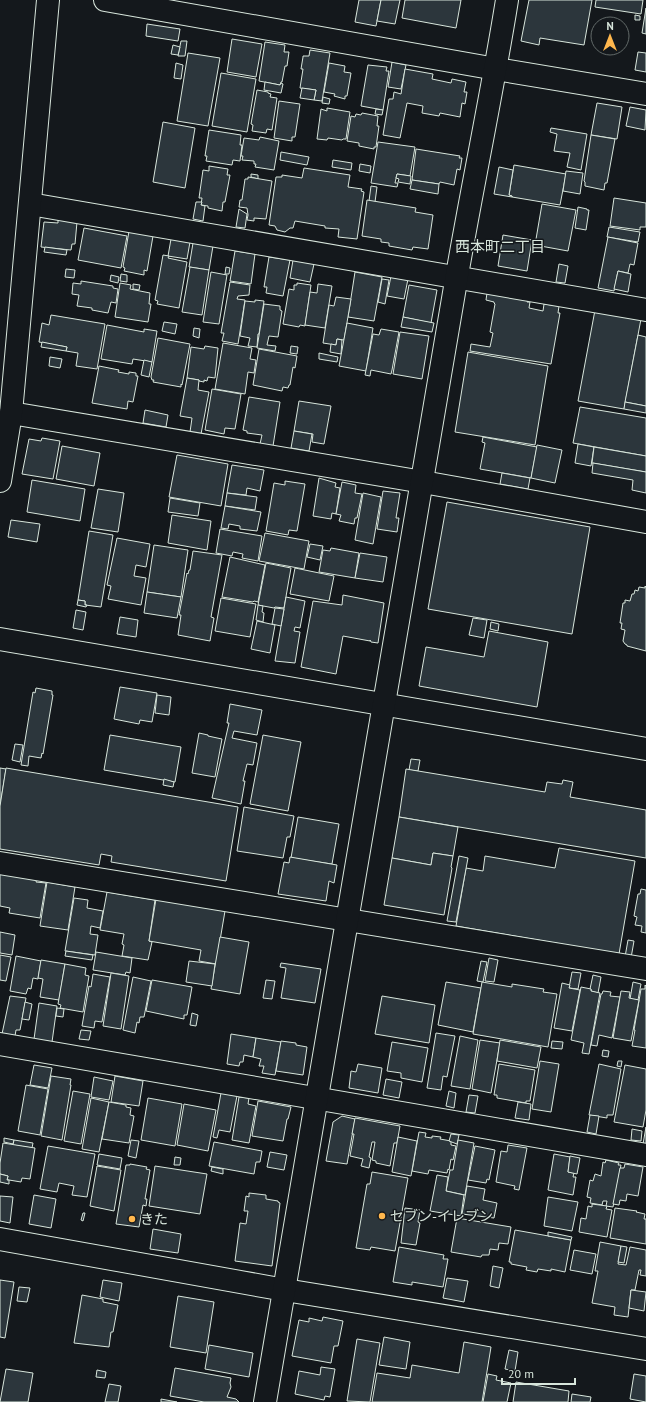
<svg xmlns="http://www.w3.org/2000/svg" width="646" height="1402" viewBox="0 0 646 1402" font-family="'PT Sans','Noto Sans JP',sans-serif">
	<rect width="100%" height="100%" fill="#14181c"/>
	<!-- building -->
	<g fill="#2c363c" stroke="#d8e6dc">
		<path d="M359 0H381L376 26 355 22Z"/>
		<path d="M381 0H400L395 24 377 21Z"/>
		<path d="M405 0H461L456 28 402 18Z"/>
		<path d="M529 0H592L584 45 540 38 539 45 521 41Z"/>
		<path d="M596 0H643L641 14 595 7Z"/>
		<path d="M646 8V34L642 33Z"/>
		<path d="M635 15 640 16V20H635Z"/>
		<path d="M147 24 180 29 178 41 146 36Z"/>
		<path d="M232 39 262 44 256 77 227 72Z"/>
		<path d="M181 41H187L185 56H178Z"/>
		<path d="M265 42 285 45 284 52H289L287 66H285L282 82H281L280 85 259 81Z"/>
		<path d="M173 45 180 47 178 55 171 54Z"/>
		<path d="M310 50 330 53 322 101 314 100 316 90 300 88 303 69H301L303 57V56H309Z"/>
		<path d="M638 52 646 53V72L635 70Z"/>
		<path d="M188 53 220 58 208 126 177 121Z"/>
		<path d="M392 62 406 65 401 89 388 87Z"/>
		<path d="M176 63 183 65 181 79 174 78Z"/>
		<path d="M329 63 345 66 344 72 351 73 347 96H345V99L334 96 335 94 324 92Z"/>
		<path d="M368 65 387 67 386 71H389L383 110 361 106Z"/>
		<path d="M405 69 433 74 432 79 451 83 452 79 466 82 464 92H467L465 104 462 103 460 117 440 113 439 116 422 113 423 106 407 103 400 138 383 135 389 99H393L394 92 401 94Z"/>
		<path d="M221 73 256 79 247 132 212 126Z"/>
		<path d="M265 82 280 85 281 83 283 84 281 93 264 90Z"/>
		<path d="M302 88 316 90 314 100 300 98Z"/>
		<path d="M257 90 268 92V93L271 94 270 97 277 98 272 130 267 129 266 133 252 131 253 125 251 124Z"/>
		<path d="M323 97 330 99 329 104 322 103Z"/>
		<path d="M279 101 300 104 295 137H292V141L274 138Z"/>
		<path d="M597 103 622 107 617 139 591 135Z"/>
		<path d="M630 107 646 110 645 130 626 126Z"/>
		<path d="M327 108 350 112 346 139H343L342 140 328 138 327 140 317 139 321 109 327 111Z"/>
		<path d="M376 109 383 110 382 115 375 114Z"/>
		<path d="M362 113 378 116 377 126H379L376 147H374V149L359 146V143L347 141 351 116 355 117 356 114 361 115Z"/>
		<path d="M163 122 195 128 185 188 153 182Z"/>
		<path d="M551 128 587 134 581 170 567 167 570 153 554 151 557 134 550 132Z"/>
		<path d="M209 130 241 135 240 145H242L240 161 233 160 232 165 206 161 207 156H205Z"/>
		<path d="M591 135 615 139 607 183H605L604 190 585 186V182L584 181Z"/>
		<path d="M260 137 279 141 274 170 255 167 256 164H254V161L242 160 243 156H241L244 138 259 140Z"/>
		<path d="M378 142 415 147 410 176 397 174 395 183H398L397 187 371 183Z"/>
		<path d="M416 149 460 156 459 158H462L460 170 457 169 454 185 440 182 439 184 412 180Z"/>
		<path d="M281 152 309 157 307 165 280 160Z"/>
		<path d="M333 160 352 163 351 170 332 167Z"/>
		<path d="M360 164 371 166 370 173 359 171Z"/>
		<path d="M514 165 566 174 560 205 512 197V196L509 195Z"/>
		<path d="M209 166 228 169 227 175H230L225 202H223L222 211 208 208V206L201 205 202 198H199L203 170 209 171Z"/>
		<path d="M499 167 513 170 509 195 512 196V197L494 194Z"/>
		<path d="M304 168 350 175 348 187 362 189 361 191 364 192 357 239 338 237 339 229 325 228V226L295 221 293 228H290L285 232 277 230 275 226 269 225 276 177H282V175L302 178Z"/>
		<path d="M566 171 583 173 580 194 563 191Z"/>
		<path d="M251 174 258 175V179L251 177Z"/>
		<path d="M397 174 411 176 410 184 398 182 399 179 396 178Z"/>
		<path d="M248 177 272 181 266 219 254 218V221L247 220 248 215 247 208 239 207 240 200H242L245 179H248Z"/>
		<path d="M412 180 439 184 438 194 410 189Z"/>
		<path d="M371 186 377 187 375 202 369 201Z"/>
		<path d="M614 198 646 203V227H640V230L610 226Z"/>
		<path d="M367 200 416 208 415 212 433 215 428 249 413 247 412 250 389 246V243L381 242V239L362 236Z"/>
		<path d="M196 202H202L201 205 205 206 203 221 193 219Z"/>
		<path d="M542 204 576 210 568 251 535 245Z"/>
		<path d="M578 207 587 209V210H589L586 230 575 228Z"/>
		<path d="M239 209 247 214 245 228 236 227Z"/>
		<path d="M58 220 77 222 75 244H72L71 250 41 247 44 222 58 223Z"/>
		<path d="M609 227 640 232 638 242 607 237Z"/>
		<path d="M84 228 127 236 121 268 78 260Z"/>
		<path d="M129 231 153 236 147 271 144 270V275L124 271 125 268 123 267Z"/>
		<path d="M503 235 532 240 527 271 498 266Z"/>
		<path d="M608 237 638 243 634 265 630 264 628 273 618 271 614 291 598 288Z"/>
		<path d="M171 239 190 242 187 259 168 256Z"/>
		<path d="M193 243 213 246 209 270 189 267Z"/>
		<path d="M45 247 67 250 66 255 44 252Z"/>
		<path d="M235 251 255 254 251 284 230 281Z"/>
		<path d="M163 255 169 256 168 258 187 262 179 308 157 304 158 301 155 300Z"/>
		<path d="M269 257 290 260 283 296 266 293 267 287H264Z"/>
		<path d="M293 260 314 264 310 282 290 278Z"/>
		<path d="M559 264 568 266 565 283 556 282Z"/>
		<path d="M190 267 209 270 202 315 182 312Z"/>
		<path d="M226 267 230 268 229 274H225Z"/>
		<path d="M66 269 75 270 74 278 65 277Z"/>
		<path d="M618 271 631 274 628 292 614 289Z"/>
		<path d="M211 272 227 275 219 324 203 322Z"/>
		<path d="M355 272 382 277 374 321 348 317Z"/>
		<path d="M121 274 127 275V282L120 281Z"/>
		<path d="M111 275 119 277 118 283 110 281Z"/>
		<path d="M391 276 408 279 404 299 387 296Z"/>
		<path d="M382 279 389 280 385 304 378 302Z"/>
		<path d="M81 281 113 286V288L118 289 116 303 111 302 108 313 92 310V308L77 306 79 295 72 294 73 283 81 284Z"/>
		<path d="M230 282 250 285 249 295 238 296 237 299 245 300 238 344 222 341 224 333H221Z"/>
		<path d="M120 283 131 285 130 289 150 293 149 304H151L148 322 115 317Z"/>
		<path d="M297 283 311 285 305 326 300 325 299 327 283 324 289 289 294 290V285H297Z"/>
		<path d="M133 284 140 285 139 290 133 289Z"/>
		<path d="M318 284 332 286 325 328 305 325 310 292 317 293Z"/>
		<path d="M409 285 437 290 431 323 403 317Z"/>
		<path d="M487 293 528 300 527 302H530L529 308 543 311 544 304 559 306 558 313H560L551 364 470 351 471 344 490 347 493 333 490 332 495 304 494 303V302L486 300Z"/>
		<path d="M336 297 351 299 344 340 337 339 336 345 323 343 329 305 334 306Z"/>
		<path d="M255 300 264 301 259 334H258L257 347 248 346 250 338 240 336 245 301 255 302Z"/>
		<path d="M264 304 280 306V310L282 311 278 337 269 336 267 345 276 346 275 351 257 348Z"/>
		<path d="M595 310 641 319 624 409 578 401Z"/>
		<path d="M51 315 105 324 97 369 76 366 78 353 66 351 67 347 39 342 42 323 49 325Z"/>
		<path d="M403 317 434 323 432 332 401 327Z"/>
		<path d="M164 322 177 324 175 334 162 331Z"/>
		<path d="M347 323 373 328 366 371 339 366Z"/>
		<path d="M107 325 144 332V329L157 331 152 362 133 359 132 364 101 359Z"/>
		<path d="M194 328 200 329 199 338 193 336Z"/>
		<path d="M381 329 399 332 392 370 391 374 371 370 370 376 365 375 373 334 379 335Z"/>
		<path d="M400 332 429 336 422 379 393 374Z"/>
		<path d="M638 335 646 337V406L625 402Z"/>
		<path d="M158 338 190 344 182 385 181 384V387L153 382 154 380H152L151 377Z"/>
		<path d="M337 339 342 340 341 354 330 352 331 344 336 345Z"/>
		<path d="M42 342 67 347 66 351 41 347Z"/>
		<path d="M223 343 252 348 250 359 256 360 254 373 248 372 245 394 215 389Z"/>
		<path d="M205 346 218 348 215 378 208 377 207 381 204 380V382L199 381V380L187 378 191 347 204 349Z"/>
		<path d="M291 346 298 347 297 354 290 353Z"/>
		<path d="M259 349 297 356 295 368 293 367 290 385H289L288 388 283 387 282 391 253 385Z"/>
		<path d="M468 352 548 366 535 445 455 432Z"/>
		<path d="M319 353 338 357 337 362 319 359Z"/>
		<path d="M50 357 62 359 60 368 49 366Z"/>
		<path d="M144 360 152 362 149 377 141 375Z"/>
		<path d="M99 366 119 370 118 372 129 374V372L136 373V376H138L133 402 128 401 127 409 92 403Z"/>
		<path d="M187 378 199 380 198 390 209 392 201 434 190 432 192 418 180 416Z"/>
		<path d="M212 389 241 394 235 429 225 428 224 434 205 430Z"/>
		<path d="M249 397 280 402 273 446 260 444 262 435 247 433V431L243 430Z"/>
		<path d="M299 401 331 406 324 444 312 442 313 434 294 431Z"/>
		<path d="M625 402 646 406V413L624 409Z"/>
		<path d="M580 407 646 418V456L573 443Z"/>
		<path d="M145 410 168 415 166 427 143 423Z"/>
		<path d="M294 431 312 434 309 451 291 448Z"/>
		<path d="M483 437 537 447 531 478 480 469 485 443 482 442Z"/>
		<path d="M42 438 60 441 53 479 22 474 29 439 41 441Z"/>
		<path d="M578 444 594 447 591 466 575 463Z"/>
		<path d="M537 445 562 450 555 483 531 478Z"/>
		<path d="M62 446 100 453 94 486 56 479Z"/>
		<path d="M594 447 646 456V472L592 463Z"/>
		<path d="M177 455 228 464 221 506 169 497Z"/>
		<path d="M593 463 646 472V493L632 490 633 480 592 473Z"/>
		<path d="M232 465 264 470 260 491 247 488 246 495 227 493Z"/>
		<path d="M502 473 530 478 528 489 500 484Z"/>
		<path d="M319 478 336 483 335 487 340 488 336 514 332 513 331 519 313 516Z"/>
		<path d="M32 480 85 489 80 521 27 512Z"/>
		<path d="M285 481 305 484 297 531 289 530 288 535 266 531 274 483 285 485Z"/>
		<path d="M342 482 356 485 355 493 362 494 357 518H355L354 524 339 521 341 515 336 514Z"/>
		<path d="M98 489 124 493 118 532 91 528Z"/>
		<path d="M383 491 400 493 396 518H399L397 532 377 529Z"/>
		<path d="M227 493 257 497 255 510 225 506Z"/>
		<path d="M363 493 381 497 373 544 355 540Z"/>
		<path d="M170 498 200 503 198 516 168 512Z"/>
		<path d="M447 502 590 527 572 634 428 609Z"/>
		<path d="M225 506 261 512 257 531 240 529V526L229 524 228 529 221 528Z"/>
		<path d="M172 515 211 521 207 550 168 543Z"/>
		<path d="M11 520 40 524 37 542 8 537Z"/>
		<path d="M220 529 262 536 258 561 242 558 243 554 233 552 232 556 216 553Z"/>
		<path d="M89 531 113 535 101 607 85 605V601L78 600Z"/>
		<path d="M265 533 309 541 304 569 259 561Z"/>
		<path d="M117 538 150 544 146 567 136 565 134 576 146 578 141 605 108 599 111 586 107 585Z"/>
		<path d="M310 544 323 546 320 560 307 557Z"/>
		<path d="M154 545 188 550 181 597 147 592Z"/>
		<path d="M331 548 359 553 355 578 319 572 323 550 330 551Z"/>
		<path d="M193 551 222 555 211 617 214 618 210 641 178 635 181 615H179L187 573 188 574 189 570H190Z"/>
		<path d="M360 553 387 557 383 582 355 578Z"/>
		<path d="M230 557 265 565 258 602 254 601 253 602 222 597Z"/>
		<path d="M266 563 291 568 284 608 275 607 274 608 258 605Z"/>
		<path d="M295 568 334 576 329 601 290 594Z"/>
		<path d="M645 586 646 587V651L627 646V645L625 644 623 641 625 630 621 629 622 623H620L623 603H625V600L630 601 632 594H634L635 590 638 591 639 587 645 588Z"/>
		<path d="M147 592 181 597 177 618 144 613Z"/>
		<path d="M343 595 384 603 378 643 371 642 370 640V641L343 636 336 674 301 667 313 601 342 605Z"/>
		<path d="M286 597 305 601 300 628 295 627 294 631 300 632 295 663 275 661Z"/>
		<path d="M221 598 256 604 250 637 215 631Z"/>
		<path d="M78 600 85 601V605H87L86 607 77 605Z"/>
		<path d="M258 605 263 606 262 612 264 613 263 622 256 620Z"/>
		<path d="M275 608 284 609 281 626 272 624Z"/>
		<path d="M76 610 86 612 83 630 73 628Z"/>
		<path d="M120 617 138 620 136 637 117 634Z"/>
		<path d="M473 618 487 620 484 638 469 635Z"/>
		<path d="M257 621 275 625 270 653 251 649Z"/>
		<path d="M491 622 499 624 498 631 490 629Z"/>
		<path d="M489 631 548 642 537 707 419 686 426 647 484 657Z"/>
		<path d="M120 687 157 693 152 722 140 720 139 724 114 719Z"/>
		<path d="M36 688 52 691V695H53L43 754 42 753 41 758 29 756 28 766 21 765 33 692 35 693Z"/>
		<path d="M157 695 171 697 169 715 155 713Z"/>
		<path d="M230 704 262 710 257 735 234 731 232 738 257 743 253 765 247 764 243 781H245L241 804 212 798 229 723H227Z"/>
		<path d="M199 733 208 735V736L222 739 215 777 192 773Z"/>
		<path d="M110 735 181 747 175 782 104 770Z"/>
		<path d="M263 735 301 742 288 811 250 804Z"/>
		<path d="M15 744 23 745 20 762 12 760Z"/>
		<path d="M411 759 420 760 418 771 409 770Z"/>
		<path d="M0 768 6 769 0 806Z"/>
		<path d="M6 768 238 807 226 881 111 862 112 856 101 854 99 865 0 849V806Z"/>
		<path d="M406 769 545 792 547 782 562 784 563 780 573 782 570 797 646 810V858L399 817Z"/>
		<path d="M164 779 174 782 173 787 163 785Z"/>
		<path d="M244 807 294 816 290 837H287L283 858 237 851Z"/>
		<path d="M298 817 339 824 332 864 291 858Z"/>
		<path d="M399 817 458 827 453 856 433 853 431 865 392 858Z"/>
		<path d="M559 848 635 861 619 954 456 926 466 868 483 871 485 856 555 868Z"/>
		<path d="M433 853 453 856 451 867 452 868 444 915 384 905 392 858 431 865Z"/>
		<path d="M459 856 468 858 456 922 447 921Z"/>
		<path d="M290 857 337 865 334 883 329 881 326 901 278 894 284 862 289 863Z"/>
		<path d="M0 873 37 879 36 882 46 883 40 918 9 913 10 908 0 906Z"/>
		<path d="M47 882 75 887 68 930 40 926Z"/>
		<path d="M641 889 646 890V933L641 932 642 926 635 925 637 917 634 916 638 894H640Z"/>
		<path d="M107 892 155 900 149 941 152 942 148 960 122 956 124 945 122 944 124 934 100 930Z"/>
		<path d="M74 898 88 900 87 908 103 911 100 928 91 926 90 934 98 935 95 955 65 951Z"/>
		<path d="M156 899 225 911 216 964 199 961 201 950 149 941Z"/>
		<path d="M0 932 15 935 12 955 0 953Z"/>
		<path d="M220 937 249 942 240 994 211 989Z"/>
		<path d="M628 940 634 941 631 958 625 957Z"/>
		<path d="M66 951 93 955 92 960 65 956Z"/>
		<path d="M96 952 132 958 130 973 126 972 125 975 93 970Z"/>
		<path d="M0 955 11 957 6 981 0 980Z"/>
		<path d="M16 956 41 961 38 979 33 978 31 989 28 988 26 994 10 991Z"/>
		<path d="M489 958 498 960 494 982 485 981Z"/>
		<path d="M41 960 65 964 59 1000 40 997 43 979 38 978Z"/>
		<path d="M189 961 215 964 212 986 186 982Z"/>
		<path d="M481 961 487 962 483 982 477 981Z"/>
		<path d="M281 963 321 969 315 1003 281 998 286 968 280 967Z"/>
		<path d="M65 964 86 968 85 975 89 976 83 1012 60 1008 61 1005 58 1004Z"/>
		<path d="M572 972 581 973 578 989 569 988Z"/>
		<path d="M111 973 129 976 121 1029 103 1026Z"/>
		<path d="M93 974 110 977 102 1022 95 1021 94 1028 82 1026 89 986 91 987Z"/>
		<path d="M593 975 601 977 598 993 591 991V989H590Z"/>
		<path d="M133 977 151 981 144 1017H140L139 1023 137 1022 135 1033 123 1030Z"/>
		<path d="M152 980 192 987 187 1015H184V1019L146 1011Z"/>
		<path d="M266 980 275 981 272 999 263 998Z"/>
		<path d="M446 982 481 988 473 1032 438 1025Z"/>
		<path d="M482 982 512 987V984L544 989 543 992 557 994 548 1047 473 1034Z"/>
		<path d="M633 982 641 984 638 1000 630 999Z"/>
		<path d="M562 983 570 985 569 988 580 990 572 1031 554 1028Z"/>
		<path d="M645 985 646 986V1048L632 1046 635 1030H634L641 989H645Z"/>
		<path d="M581 987 591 989V991L600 993 589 1054 582 1053 584 1043 571 1040Z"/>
		<path d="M603 991 611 992 610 996 620 997 612 1038 599 1035 597 1046 591 1045 601 994H602Z"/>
		<path d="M621 991 630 992 629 998 639 1000 631 1041 613 1038Z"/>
		<path d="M10 996 26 998 20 1030H16L15 1036 2 1034Z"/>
		<path d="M382 996 435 1005 429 1043 375 1034Z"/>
		<path d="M25 1002 32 1004 29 1020 22 1019Z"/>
		<path d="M39 1003 57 1006 52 1042 34 1039Z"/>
		<path d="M57 1008 64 1009 63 1017 56 1016Z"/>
		<path d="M192 1013 198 1015 196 1026 190 1025Z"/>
		<path d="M81 1030 91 1031 89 1040 79 1039Z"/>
		<path d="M436 1033 455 1036 447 1077 443 1076 441 1090 427 1088Z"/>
		<path d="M231 1034 256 1038 253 1057 244 1055 243 1062H240L239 1066 227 1064Z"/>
		<path d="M460 1036 478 1040 470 1089 451 1086Z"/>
		<path d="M256 1038 281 1042 275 1075 262 1073 264 1066H259L261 1059 253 1057Z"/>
		<path d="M480 1040 500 1043 491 1093 472 1089Z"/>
		<path d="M500 1040 541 1047 537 1068 497 1061Z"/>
		<path d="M281 1041 296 1043V1045L307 1047 303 1075 276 1071Z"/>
		<path d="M552 1041 563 1042 562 1049 551 1048Z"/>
		<path d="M392 1042 428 1048 422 1082 401 1078V1073L387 1071Z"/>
		<path d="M603 1050 609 1051 608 1057 602 1056Z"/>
		<path d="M540 1061 559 1064 551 1112 532 1109Z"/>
		<path d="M618 1061H622L621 1067 617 1066Z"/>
		<path d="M358 1064 382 1068 378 1093 349 1088 351 1071 356 1072Z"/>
		<path d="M499 1064 535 1070 530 1101H526V1103L497 1098V1095H494Z"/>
		<path d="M599 1064 621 1069 613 1115H607V1118L589 1115Z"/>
		<path d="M34 1065 52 1068 48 1088 30 1085Z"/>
		<path d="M625 1065 646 1069V1110L643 1127 614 1122Z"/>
		<path d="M51 1076 71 1079 70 1085H71L62 1140 41 1136Z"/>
		<path d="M115 1076 143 1081 139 1106 111 1102Z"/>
		<path d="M94 1077 113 1081 109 1100 91 1097Z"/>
		<path d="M386 1079 402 1082 399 1098 383 1095Z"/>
		<path d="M26 1085 48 1089 40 1135 18 1131Z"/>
		<path d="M73 1091 90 1094 81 1144 64 1141Z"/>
		<path d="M449 1091 456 1093 454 1108 446 1106Z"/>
		<path d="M221 1093 237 1096 230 1132 219 1130 217 1138 213 1137Z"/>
		<path d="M469 1095 478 1096 475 1113 466 1112Z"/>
		<path d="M239 1097 249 1098 248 1104 256 1106 249 1143 232 1140Z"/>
		<path d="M91 1098 109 1102 99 1152 82 1149Z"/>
		<path d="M148 1098 182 1104 175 1146 141 1140Z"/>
		<path d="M258 1101 291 1107 288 1119H287L283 1141 252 1136Z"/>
		<path d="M109 1102 126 1105V1107L131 1108 130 1115 134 1116 129 1143 102 1139Z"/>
		<path d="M518 1102 531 1104 529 1120 515 1118Z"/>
		<path d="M184 1104 216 1110 208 1151 177 1145Z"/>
		<path d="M590 1115 599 1116 596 1134 587 1132Z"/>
		<path d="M342 1116 355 1119 347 1164 326 1161 333 1122Z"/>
		<path d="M355 1118 400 1126 397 1143H394L390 1166 376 1163V1161L372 1160 375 1142H372L369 1157 371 1158 369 1168 361 1166 363 1159 350 1156 354 1134H352Z"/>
		<path d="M646 1127V1145L643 1144Z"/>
		<path d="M632 1129 642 1131 641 1141 631 1140Z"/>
		<path d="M419 1132 426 1133 425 1137 432 1138V1136L441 1137 440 1139 451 1141V1145L456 1146 453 1160 451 1159 449 1170 448 1169 447 1173 429 1170 428 1174 412 1171Z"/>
		<path d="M451 1134 459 1135 457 1144 449 1141Z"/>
		<path d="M398 1137 417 1141 411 1176 392 1172Z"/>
		<path d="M4 1138 14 1140 13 1144 4 1142Z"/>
		<path d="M14 1140 33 1143 32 1148 13 1145Z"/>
		<path d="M131 1140 139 1141 136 1158 128 1156Z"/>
		<path d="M458 1140 474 1143 465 1195 446 1191 450 1170H453Z"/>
		<path d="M214 1142 262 1151 260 1162H256L254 1174 209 1166Z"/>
		<path d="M3 1143 35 1148 30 1179 22 1178 21 1182 9 1180H7L8 1176 0 1174V1163Z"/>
		<path d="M508 1145 527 1148 519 1190 514 1189 515 1186 496 1182 501 1151 507 1152Z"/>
		<path d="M48 1146 95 1154 87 1197 72 1195 74 1186 59 1183 57 1192 40 1189Z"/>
		<path d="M475 1146 495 1150 489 1180 487 1179 486 1183 468 1180Z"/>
		<path d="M270 1152 287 1155 284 1170 267 1167Z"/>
		<path d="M99 1154 122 1158 120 1169 97 1165Z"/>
		<path d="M554 1154 570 1157 568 1172 574 1173 573 1177H576L573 1195 548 1190Z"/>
		<path d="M570 1156 580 1158 577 1174 568 1172Z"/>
		<path d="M175 1157 181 1158 180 1165H174Z"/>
		<path d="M606 1160 619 1163 618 1165H621L613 1207 606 1206 607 1201H603L602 1205 590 1203 591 1198 587 1197 590 1180 593 1181 595 1174 601 1176 603 1162 605 1163Z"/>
		<path d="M130 1164 147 1167 146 1169 150 1170 145 1199H147L146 1206 143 1205 139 1227 116 1224 126 1165H130Z"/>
		<path d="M625 1164 643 1167 638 1196 627 1194 626 1201 620 1200 619 1205 613 1204 620 1168H624Z"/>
		<path d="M97 1166 121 1170 114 1211 90 1206Z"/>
		<path d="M155 1166 207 1174 200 1214 149 1206Z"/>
		<path d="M212 1167 223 1169V1174L211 1171Z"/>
		<path d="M372 1172 408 1178 395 1251 371 1247 370 1250 356 1248 367 1184H370Z"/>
		<path d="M0 1174 8 1176 7 1180H9V1184L0 1182Z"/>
		<path d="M437 1175 448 1177 446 1191 464 1195 461 1216 430 1211Z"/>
		<path d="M467 1186 485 1189 483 1200 497 1203 494 1218 462 1214Z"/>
		<path d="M249 1193 266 1195V1199L278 1201V1202L280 1203 272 1266 235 1261 240 1223 246 1224 248 1211H244L246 1196 249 1197Z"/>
		<path d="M34 1195 56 1199 51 1228 29 1224Z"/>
		<path d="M0 1196 13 1197 10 1223 0 1221Z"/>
		<path d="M548 1197 578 1202 572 1231 544 1226Z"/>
		<path d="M592 1204 607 1206 606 1209 612 1210 607 1237 579 1232 581 1218 586 1219 588 1206 592 1207Z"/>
		<path d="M405 1208 420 1210 418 1222 420 1223 416 1245 401 1243Z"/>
		<path d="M615 1208 637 1211 636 1212 645 1214 644 1219H646V1244L610 1238Z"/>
		<path d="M83 1213H85L83 1221 81 1220Z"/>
		<path d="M457 1218 511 1227 508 1244 499 1243 498 1250 490 1249 489 1255H482L481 1257 451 1252Z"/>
		<path d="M153 1229 181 1234 178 1253 150 1249Z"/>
		<path d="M515 1230 571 1240 565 1272 551 1269V1271L538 1269 537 1272 526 1270 527 1267 511 1264V1262H509Z"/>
		<path d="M548 1232 572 1237 571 1240 548 1236Z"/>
		<path d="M600 1242 621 1246 618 1264 626 1265 630 1247 646 1250V1276L640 1275 641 1270H639L635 1290H631L628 1317 614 1315 615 1307 592 1303 598 1271H595Z"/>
		<path d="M621 1246 627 1247 624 1263 618 1262Z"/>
		<path d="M399 1247 444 1255 443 1259H448L443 1287 412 1282V1285L393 1282Z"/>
		<path d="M574 1250 596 1254 592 1274 570 1270Z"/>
		<path d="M493 1266 503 1268 499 1288 490 1286Z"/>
		<path d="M447 1278 468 1281 464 1302 443 1298Z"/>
		<path d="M0 1280 14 1282 5 1338 0 1337Z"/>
		<path d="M103 1280 122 1283 119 1301 100 1297Z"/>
		<path d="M19 1287 30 1288 27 1302 17 1301Z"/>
		<path d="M631 1290 646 1292 644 1311 629 1308Z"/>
		<path d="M82 1295 103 1299V1302L118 1305 113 1332H111L109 1347 74 1343Z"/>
		<path d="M178 1296 214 1302 206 1353 170 1347Z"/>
		<path d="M323 1317 343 1321 338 1346H334L331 1363 292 1356 299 1320 309 1322V1318L322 1321Z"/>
		<path d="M384 1337 410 1342 406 1369 379 1365Z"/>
		<path d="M357 1339 380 1343 370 1402 347 1401Z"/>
		<path d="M464 1342 491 1347 482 1402H372L377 1373 410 1378 412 1365 459 1373Z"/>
		<path d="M209 1345 253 1353 249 1377 205 1369Z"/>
		<path d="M509 1350 518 1352 515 1371 505 1369Z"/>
		<path d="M321 1367 335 1369 330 1397 325 1396 324 1400 295 1394 299 1371 320 1375Z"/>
		<path d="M175 1368 231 1378 230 1383 231 1387 227 1397 236 1399 239 1402H204L170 1396Z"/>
		<path d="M6 1369 33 1373 28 1402H0Z"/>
		<path d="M97 1370 106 1372 105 1378 96 1377Z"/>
		<path d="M488 1374 497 1376 496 1380 511 1383 507 1402H483Z"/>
		<path d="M634 1374 646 1376V1402L630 1399Z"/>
		<path d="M516 1382 569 1391 568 1402H513Z"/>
		<path d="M109 1384 121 1386 118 1402H105Z"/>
		<path d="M572 1394 591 1397 590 1402H571Z"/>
		<path d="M161 1399 177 1402H161Z"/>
	</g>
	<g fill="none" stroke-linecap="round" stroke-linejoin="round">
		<!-- minor casing -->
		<g stroke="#d8e6dc" stroke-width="24">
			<g id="minor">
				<path d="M105 0 496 69 646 94"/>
				<path d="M30 204 646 310"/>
				<path d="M11 413 423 482 646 522"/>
				<path d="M0 481 11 413 48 0"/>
				<path d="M0 639 646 749"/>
				<path d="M0 863 646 969"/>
				<path d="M0 1044 646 1155"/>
				<path d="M0 1239 285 1290 646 1349"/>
				<path d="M265 1402C331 1029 393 655 456 281 472 187 492 94 507 0"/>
			</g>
		</g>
		<!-- minor -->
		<use href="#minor" stroke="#14181c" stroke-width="22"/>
	</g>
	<!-- markers -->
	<g fill="#ffb74d" stroke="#14181c" stroke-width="1.5">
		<circle cx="382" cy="1216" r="4"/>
		<circle cx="132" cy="1219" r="4"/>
	</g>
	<g text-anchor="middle" stroke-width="3" stroke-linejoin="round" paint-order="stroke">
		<!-- poi labels -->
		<g font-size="14" fill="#d8e6dc" stroke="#14181c" text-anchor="start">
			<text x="390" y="1221">セブン-イレブン</text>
			<text x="140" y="1224">きた</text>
		</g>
		<!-- neighbourhood labels -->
		<g font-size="15" fill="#d8e6dc" stroke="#14181c">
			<text x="500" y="252">西本町二丁目</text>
		</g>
	</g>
	<!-- north arrow -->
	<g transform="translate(610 36)"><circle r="19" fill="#14181c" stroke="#626a69"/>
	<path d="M0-3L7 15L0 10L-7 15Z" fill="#ffb74d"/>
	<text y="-6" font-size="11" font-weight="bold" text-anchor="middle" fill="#d8e6dc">N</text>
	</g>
	<!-- scale -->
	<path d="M502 1378v6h73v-6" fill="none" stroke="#d8e6dc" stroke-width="2"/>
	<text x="508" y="1378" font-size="12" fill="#d8e6dc" stroke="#14181c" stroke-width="3" paint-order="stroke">20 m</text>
</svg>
